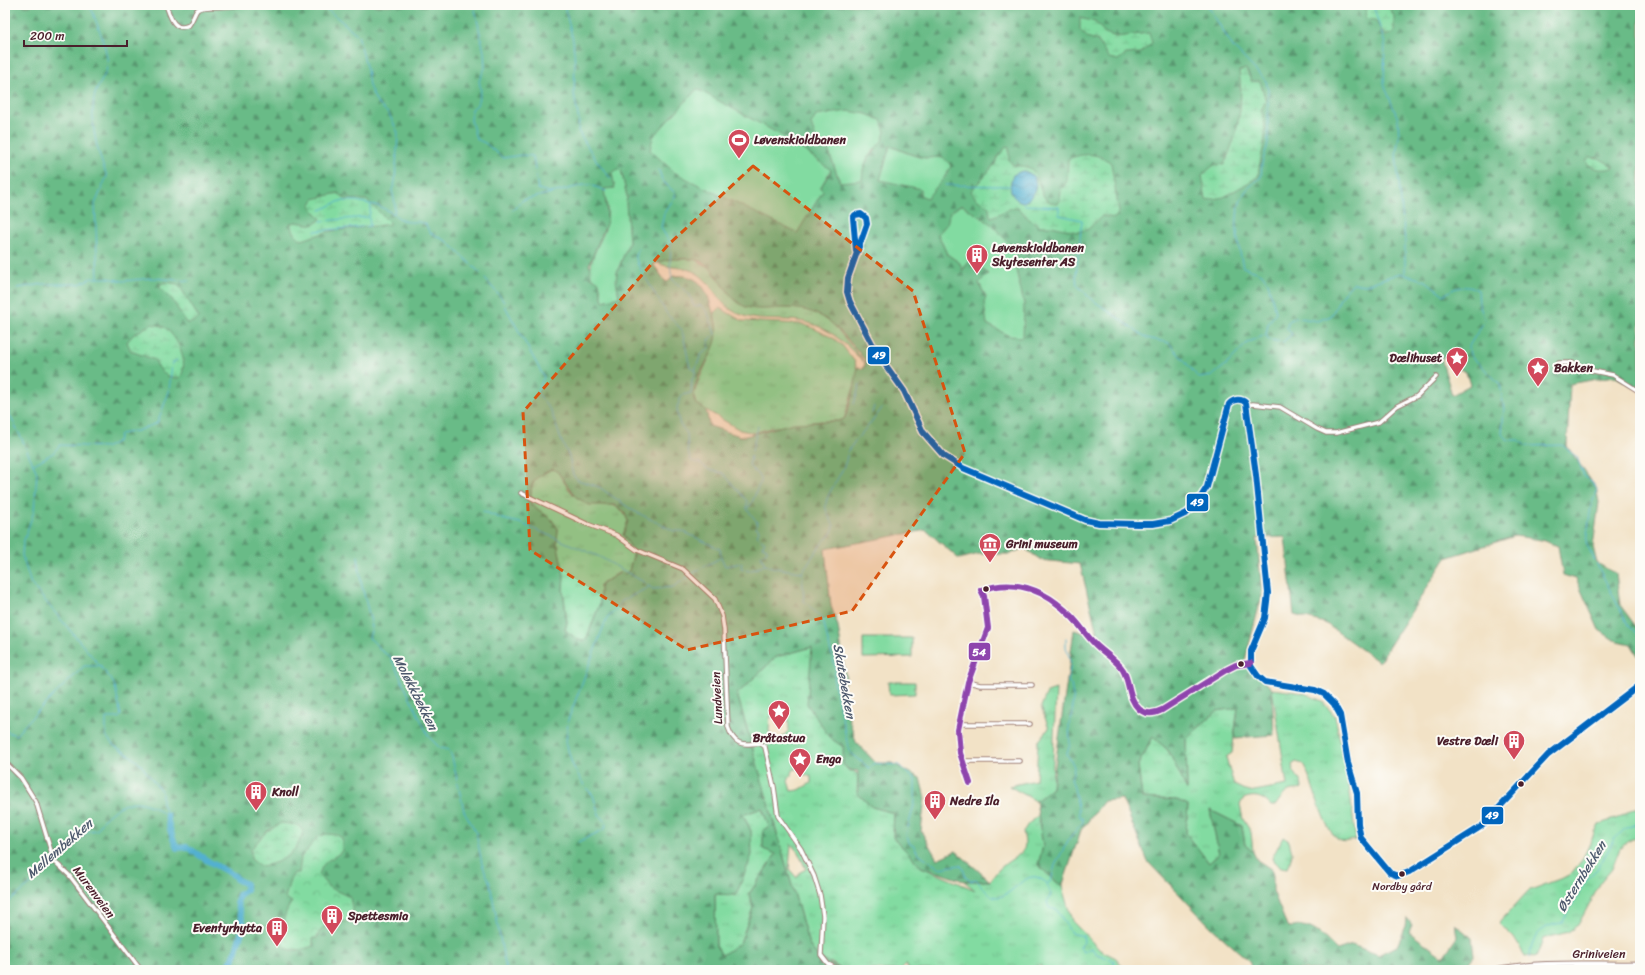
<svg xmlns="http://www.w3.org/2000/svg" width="1645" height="975" viewBox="0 0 1645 975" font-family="Sriracha,sans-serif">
	<defs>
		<pattern id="grass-tufts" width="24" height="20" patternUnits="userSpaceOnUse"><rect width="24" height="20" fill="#82dba1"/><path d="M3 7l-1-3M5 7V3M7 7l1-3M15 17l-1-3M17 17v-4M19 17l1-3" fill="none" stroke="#72bc8b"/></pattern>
		<pattern id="forest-firs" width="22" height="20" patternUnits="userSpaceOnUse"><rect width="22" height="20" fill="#69bb87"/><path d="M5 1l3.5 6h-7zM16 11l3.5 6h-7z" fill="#58976f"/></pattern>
		<pattern id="wetland-marsh" width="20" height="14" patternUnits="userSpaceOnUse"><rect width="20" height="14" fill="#82dba1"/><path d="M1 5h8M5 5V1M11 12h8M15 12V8" fill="none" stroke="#72bc8b"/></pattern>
		<pattern id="park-crowns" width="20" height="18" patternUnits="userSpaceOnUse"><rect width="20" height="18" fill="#82dba1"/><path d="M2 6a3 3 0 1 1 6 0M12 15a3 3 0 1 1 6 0" fill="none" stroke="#72bc8b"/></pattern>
		<pattern id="water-waves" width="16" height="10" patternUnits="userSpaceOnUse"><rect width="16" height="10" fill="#52b0d0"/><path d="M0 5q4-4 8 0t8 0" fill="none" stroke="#468fa9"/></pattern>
	</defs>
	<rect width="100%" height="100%" fill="#fdfcf7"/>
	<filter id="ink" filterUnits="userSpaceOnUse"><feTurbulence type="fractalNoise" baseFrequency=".025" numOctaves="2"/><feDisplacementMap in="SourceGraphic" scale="8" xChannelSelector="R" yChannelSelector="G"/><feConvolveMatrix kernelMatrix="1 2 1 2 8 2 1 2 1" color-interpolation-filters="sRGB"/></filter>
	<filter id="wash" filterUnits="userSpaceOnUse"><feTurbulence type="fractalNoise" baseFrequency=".012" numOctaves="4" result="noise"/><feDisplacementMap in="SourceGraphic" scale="16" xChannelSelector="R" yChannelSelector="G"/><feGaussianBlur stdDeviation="0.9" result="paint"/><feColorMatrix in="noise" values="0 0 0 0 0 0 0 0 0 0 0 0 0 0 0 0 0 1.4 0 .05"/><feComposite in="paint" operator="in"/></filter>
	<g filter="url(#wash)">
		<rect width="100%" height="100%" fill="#f2e2c6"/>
		<!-- grass -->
		<g fill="url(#grass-tufts)" stroke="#667d66" fill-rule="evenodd">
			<path d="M671 259H694L710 268 735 299 786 308 806 309 818 313 834 325 865 363C840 339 824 321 787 320 772 319 756 321 742 315 717 307 716 286 698 274 685 265 669 270 657 262Z"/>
			<path d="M720 308 742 321 801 324 811 327 833 338 842 345 855 362 858 374 844 419 839 421H820L770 428 754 433 740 430 696 404 694 396 697 384 712 351 717 329 714 313Z"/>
			<path d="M552 469 557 471C563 479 569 493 578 498 599 512 617 494 628 521L623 535 634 552 629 571 625 574 620 572 600 585V603L586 640H578L565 630 567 622 563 589 564 575 557 542 558 529 552 520 531 504C530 482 533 479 552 469Z"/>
			<path d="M812 647 829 737 844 747 843 764 849 771H853L858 774 857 793 872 807 894 813 893 837 921 867 975 890 964 881H990C994 876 998 869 1004 865 1020 852 1029 855 1023 832L1028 824 1038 816 1043 846 1038 865 1062 887 1072 921 1100 950 1116 958 1125 970H1040L1041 965 1030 970H909L906 964 900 970H843L830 962 828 964 819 958 809 945 737 694 776 657ZM788 716 789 730 774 745 769 731 770 717ZM794 769H798L804 774 811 777V783L799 790 791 791 788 781ZM791 844 798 852 806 869 800 872 797 878 789 869Z"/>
			<path d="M1056 689 1052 788 1036 801 1009 786 1036 780 1038 742 1049 728 1041 707 1047 692Z"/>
			<path d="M1272 689 1304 693 1322 701 1335 716 1349 786 1356 840C1351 840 1345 843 1341 841 1324 836 1313 779 1303 764L1296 762 1292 765C1293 774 1302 779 1302 788 1298 791 1294 789 1289 791 1283 794 1279 801 1275 806H1271C1263 797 1255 794 1243 799L1240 805 1243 819 1251 832 1253 852 1245 845 1242 826 1210 810 1219 854 1209 863 1186 833 1188 805 1177 800 1142 798 1138 765 1153 737 1168 750 1187 789 1186 739 1217 711 1238 707 1232 753 1226 757 1234 785 1249 792 1287 785Z"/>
			<path d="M762 808 770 827 776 854 749 894 753 908 740 943 722 956 716 946 715 894 736 895 751 831 743 815Z"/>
			<path d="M1635 808H1640V838L1632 839 1620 848 1612 869 1601 882 1578 925 1568 932 1543 939 1536 957 1525 956 1514 938 1499 923 1528 891 1570 875 1582 860 1599 824 1618 818Z"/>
			<path d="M1283 837 1289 841 1292 853 1289 866 1287 868 1281 867 1273 861 1272 858Z"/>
		</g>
		<!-- forest -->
		<path fill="url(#forest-firs)" stroke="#5a6d59" fill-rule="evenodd" d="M5 5H1640V390L1614 376 1570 384 1567 446 1596 488 1599 502 1593 547 1597 563 1616 574 1620 605 1640 632V659L1631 644 1614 640 1599 630 1576 579 1563 575 1558 546 1541 540 1515 536 1446 558 1379 662 1325 623 1294 615 1285 537 1257 538 1262 595 1245 660 1272 689 1274 735 1234 738 1238 708 1217 711 1186 739 1187 790 1168 750 1153 737 1138 765 1142 798 1177 800 1188 805 1186 833 1209 863 1219 854 1210 810 1242 826 1245 845 1253 852 1257 860 1271 869 1273 875V891L1287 926C1293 929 1294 926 1300 926 1316 926 1326 940 1337 950L1352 945 1379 955 1397 946 1406 926 1407 918 1412 925 1409 932 1443 957 1457 937 1455 924 1472 938 1474 956 1463 970H1252L1249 961 1211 927 1148 862 1122 799 1104 801 1081 830 1062 887 1038 865 1043 846 1036 801 1052 788 1074 630 1098 637 1080 564 1041 560 1024 548 1010 554H979L959 559 926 530 825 549 831 606 838 626 846 680 840 689 856 742 876 763H892L920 778 925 798 921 831 937 859 956 851 990 881H964L921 867 893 837 894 813 872 807 858 794V771L849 770 843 764V747L829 737 807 704 812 647 776 657 737 694 809 945 819 958 842 970H5ZM788 139 831 171 820 188 823 191 797 233ZM826 144 876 150 868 157 863 170 840 182ZM890 146C901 150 915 157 926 158 937 158 943 154 951 166L944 178 920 195 921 189ZM621 170 627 197 626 203 629 242 617 272 616 280 619 297 603 301 599 282 589 265 607 222V211L604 189 615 188ZM947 224 1015 266 1024 304 1010 336 987 324 986 297 979 283 988 274 971 258 963 270 960 263 947 254 938 234ZM671 259C678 259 686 258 693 259 719 263 723 298 746 307 758 311 774 308 786 308 829 309 840 332 866 361L863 369 857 367C858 375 849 412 844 419L839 421 793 423 746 436H740L710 426C705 413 711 411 696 404 686 388 713 356 716 340 718 331 716 322 713 313 708 290 700 273 673 276L669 281 666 282 653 264ZM1447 357 1453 366 1466 372 1470 385 1452 395 1441 358ZM552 469 557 471 576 497 589 505H614L624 511 628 521 623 535 634 552 629 571 625 574 621 572 600 585V603L586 640H578L565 630 567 623 563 589 564 575 557 542 558 529 552 520 531 504C530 482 533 479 552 469ZM762 808 769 827 763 830V849L776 854 749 894 753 908 740 943 722 955 716 946 715 894 736 895 752 855 751 831 743 815Z"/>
		<!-- wetland -->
		<g fill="url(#wetland-marsh)" stroke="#667d66">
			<path d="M1367 5H1387L1394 16V32L1385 36 1375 20 1366 19Z"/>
			<path d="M1080 18 1095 22 1105 33 1116 37 1149 33 1152 43 1141 53 1126 54 1118 60 1109 58 1098 41 1087 37 1080 30Z"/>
			<path d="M1246 69 1251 81H1260L1266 101 1261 110C1271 136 1260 151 1258 177L1224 197 1206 200 1202 175 1215 164 1224 165C1238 133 1244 106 1239 71Z"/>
			<path d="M1007 146 1009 148V160L1013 165C1018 166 1027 166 1031 169 1043 180 1036 202 1058 204L1060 200 1061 190 1067 181 1068 159C1084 153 1097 152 1111 163L1119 212 1115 218 1102 216 1087 230 1077 232 1052 226H1040L1029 219 1017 207C1007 208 1000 215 990 217 989 200 988 207 978 200 975 198 973 194 971 191L995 164 997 158Z"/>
			<path d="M1589 157 1599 158 1614 167C1605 171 1593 170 1586 162Z"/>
			<path d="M338 193 346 199 367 200 391 224 330 231 302 240 296 236 290 224 296 222 313 225 321 219 310 206 314 199Z"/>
			<path d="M165 282 177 284 182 290 199 318 193 322 186 323 172 299 160 288V284Z"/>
			<path d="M151 324C155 325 161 325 164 327 177 336 190 362 180 378 166 378 160 372 155 360L131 351 127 342 133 335Z"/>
			<path d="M281 823 298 825 303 831C298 853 281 864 260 866L251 859V849L266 832Z"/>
		</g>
		<!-- park -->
		<path fill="url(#park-crowns)" stroke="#667d66" d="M326 834 337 835 342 838V851C331 861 323 858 319 876L330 888 350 897 353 913 352 921C334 923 324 919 317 938H313V946C289 955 275 950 283 922 285 915 287 908 292 902L285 898 290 879 294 873H299L301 857 318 837Z"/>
		<!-- garden -->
		<g fill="#82dba1" stroke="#667d66">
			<path d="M697 89 788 139 831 170 820 188 823 191 797 233 691 181 674 172 650 150 653 137Z"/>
			<path d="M848 111 866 114 881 120 885 132 882 141 868 157 863 170 862 180 840 182 826 144 817 142 811 124 816 116Z"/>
			<path d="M890 146C901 150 914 157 926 158 937 158 943 154 951 166L944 178 927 198 920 195 921 189 880 180Z"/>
			<path d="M618 169 621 170 627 197 626 203 629 242 617 272 616 280 619 297 603 301 599 282 591 277C588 254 604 241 607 220 609 210 605 199 604 189L615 188 612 173Z"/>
			<path d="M962 205 991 224 1018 253 1015 266 1024 304 1023 337 1009 336 987 324 984 303 986 297 979 283 988 274 971 258 962 270 960 263 947 254 938 234 947 224 950 212Z"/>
			<path d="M863 638H912V657L863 658Z"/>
			<path d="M888 682H915V694L889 695Z"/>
		</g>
		<!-- water -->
		<path fill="url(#water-waves)" stroke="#4e687e" d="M1022 171C1041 173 1039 195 1024 202 1010 200 1008 187 1013 175Z"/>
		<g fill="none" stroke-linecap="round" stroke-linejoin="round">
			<!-- stream -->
			<g stroke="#52b0d0" stroke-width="1">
				<path d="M90 5C95 19 110 53 107 67 105 78 96 87 94 98 90 125 97 151 107 176L95 204 98 278"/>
				<path d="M317 5 320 9 328 10 358 35 367 70 369 86 377 103 389 114 398 133 395 182 392 190 395 203 394 214C409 228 412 218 426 224L429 232 448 242 480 273"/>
				<path d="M474 5 484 52 485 68 479 81 481 90 477 105 472 109 471 120 476 139 485 143 503 158 521 155 533 156 538 189 552 193"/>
				<path d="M564 5 573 40 575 64 574 94 579 121 578 131 596 160 611 179"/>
				<path d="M1205 5 1208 6 1233 47 1266 81 1268 90V144L1262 163 1261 177C1256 182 1249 186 1245 192 1231 214 1238 243 1243 267L1262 274 1268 283 1276 312 1268 324 1266 335 1269 340 1283 342 1292 334 1287 329 1288 322 1295 317 1317 321 1331 316 1342 295 1353 283 1365 285 1400 273 1426 281 1444 295C1454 287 1466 284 1478 290L1479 304 1485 320 1469 346 1470 355 1500 384 1504 409 1502 433 1508 440H1519L1526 446 1562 445 1577 457 1584 476 1591 481 1597 489 1591 506 1586 543 1628 625 1640 637"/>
				<path d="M1373 5 1385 44 1384 84 1398 119 1399 137 1396 154 1405 241V273"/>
				<path d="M659 170 662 180 675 193V197L664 213 661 228 671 244 670 265 672 279 690 295 693 305 695 307 701 305 708 313 715 334 709 340V348L701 355 695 370"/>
				<path d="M945 185 1011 186"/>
				<path d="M1024 202 1025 205 1059 207V215L1082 220 1076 276 1077 285 1091 299 1147 338 1169 343 1199 378 1212 376 1227 364 1248 342 1265 335"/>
				<path d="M321 210 340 201H356L379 206 394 214"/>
				<path d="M513 210 523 200 584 185H591L606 191"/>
				<path d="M321 221 368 217"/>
				<path d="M315 231 370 226 369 217 371 205"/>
				<path d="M638 249 635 255 638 265 667 314 682 330 690 367 695 370V375L692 379 691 393 682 395 677 407 678 417 680 425 687 433 688 451 691 461 700 463 709 470 723 473 747 501V509L757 522 756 527 759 530 757 536 765 542 762 546 767 548V551L761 555 765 565"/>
				<path d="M485 279 499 295 504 302"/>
				<path d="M17 288 44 284H80L91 278H108L123 281 153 278 189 281"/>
				<path d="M505 306 544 377 537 392 551 411 562 442 569 456 573 475 578 480 599 487 632 510 674 531H682L720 549 721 557 725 566 742 563 741 568 749 571 765 565C776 569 790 570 802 572L804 601 823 619 828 642 836 669 834 681 849 751 869 768 874 763 899 765 908 774 915 778V801L906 835 910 844 914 846 917 852 939 868 960 865 963 868 966 878 971 881 976 879C980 884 984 890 989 894 1006 907 1020 874 1036 877 1040 878 1044 881 1047 883"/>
				<path d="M854 404 860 384"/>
				<path d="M5 406 22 439 37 473 34 511 23 543 22 555 31 584 111 679 115 686 121 716 118 718H106V736L113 745 131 756 141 765 162 792V803L167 815"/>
				<path d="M872 413 874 406"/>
				<path d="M752 451 758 426"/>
				<path d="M847 452C857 436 872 424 882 408"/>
				<path d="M34 464 53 453 60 445 107 447 118 441 120 434 137 431 157 423 169 392 172 363 177 360"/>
				<path d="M748 508C755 501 755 490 761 482V478L749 466 751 456"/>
				<path d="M483 511 502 519 520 523 600 557 642 581 653 589 673 587 698 570 720 558"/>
				<path d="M358 556 361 582 371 622 372 628 369 638C378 644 379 652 390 656L429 737 440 748 449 750 452 757 464 811 476 832 482 864 490 883 506 970"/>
				<path d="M802 572C808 563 814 554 820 546 825 538 832 537 834 526 831 520 828 515 826 509 823 494 846 473 847 455"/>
				<path d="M5 731 16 735C37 710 61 689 84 666H101"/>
				<path d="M578 842 605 829 606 823 599 815 593 795 585 787 572 764 566 742 568 720 606 620 622 601 649 587"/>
				<path d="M58 862 87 831 97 830C100 827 100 823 103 820 127 797 140 797 166 815"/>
				<path d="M1048 883 1051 881 1055 865 1070 837 1083 822 1082 818 1079 816C1078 806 1075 788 1071 779 1075 765 1076 769 1067 754L1070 744 1069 724 1073 714 1072 704 1074 702 1071 684 1068 682 1071 663 1066 647V639"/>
				<path d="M1047 884 1051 894 1047 902 1049 908 1057 910 1071 933 1083 936 1084 942 1080 947 1083 952 1091 948 1097 954 1114 961 1115 970"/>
				<path d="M5 905 56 864"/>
				<path d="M1530 958C1530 937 1542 925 1562 923L1587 879 1598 868 1615 838 1626 828 1640 823"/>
			</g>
			<!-- river -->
			<path stroke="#52b0d0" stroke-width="6" d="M167 815C168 824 173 840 177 848L187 847 208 861 235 876 236 879 246 884V890L239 895 237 902 244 925 233 959 224 970"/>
		</g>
	</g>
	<g filter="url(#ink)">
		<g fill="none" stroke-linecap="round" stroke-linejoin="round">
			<!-- street casing -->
			<g stroke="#9e8078" stroke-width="5.5">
				<g id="street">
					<path d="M166 5C170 16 174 33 189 25 193 20 194 14 197 10 203 4 228 9 239 5"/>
					<path d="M856 251 853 218 855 215 861 214 866 218 867 224 848 278 847 292 850 302 877 353 904 391 923 432 944 456 963 468 1085 520 1099 523 1137 524H1153L1170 521 1187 513 1195 506 1207 487 1229 404C1234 399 1241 398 1246 403L1256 475 1268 593 1265 618 1251 651V666L1258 676 1265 682 1315 690 1324 694 1334 704 1340 715 1348 763 1357 793 1358 824 1361 838 1390 873 1398 876 1409 872 1482 826 1548 755 1640 685"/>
					<path d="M1559 363H1573L1593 371 1613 375 1640 392"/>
					<path d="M1247 405 1253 404 1280 407 1317 429 1326 433H1336L1379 422 1397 406 1417 396 1436 377"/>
					<path d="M521 493 587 524 616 535 637 550 683 569 715 599 722 616 724 630 728 727C738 757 756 736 765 747L774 787 778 816 801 849 814 876 820 895 823 916 821 955 828 964 840 970"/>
					<path d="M968 682 980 685H1032"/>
					<path d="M958 724H1030"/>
					<path d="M962 761H1020"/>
					<path d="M5 762 21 778 36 802 54 861 69 875 141 970"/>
					<path d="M970 783 960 753 958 730 968 682 988 628 984 596 981 590C1017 578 1046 590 1072 617 1080 625 1086 635 1094 643 1102 652 1116 659 1123 670 1130 682 1128 699 1139 709 1146 715 1154 714 1162 710L1226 670 1236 665 1251 663"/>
				</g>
			</g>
			<!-- primary casing -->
			<g stroke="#9e8078" stroke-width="7">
				<g id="primary">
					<path d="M1584 967 1640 968"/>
					<path d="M1494 970C1542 961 1591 965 1640 964"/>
				</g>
			</g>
			<!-- street -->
			<use href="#street" stroke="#fff" stroke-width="3.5"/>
			<!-- primary -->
			<use href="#primary" stroke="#fff" stroke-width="5"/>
			<!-- bus-1 casing -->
			<g stroke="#fdfcf7" stroke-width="9">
				<path id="bus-1" d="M856 251 853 218 855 215 861 214 866 218 867 224 848 278 847 292 850 302 877 353 904 391 923 432 944 456 963 468 1085 520 1099 523 1137 524H1153L1170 521 1187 513 1195 506 1207 487 1229 404C1234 399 1241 398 1246 403L1256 475 1268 593 1265 618 1251 651V666L1258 676 1265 682 1315 690 1324 694 1334 704 1340 715 1348 763 1357 793 1358 824 1361 838 1390 873 1398 876 1409 872 1482 826 1548 755 1640 685"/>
			</g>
			<!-- bus-2 casing -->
			<g stroke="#fdfcf7" stroke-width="9">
				<path id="bus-2" d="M970 783 960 753 958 730 968 682 988 628 984 596 981 590C1017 578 1046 590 1072 617 1080 625 1086 635 1094 643 1102 652 1116 659 1123 670 1130 682 1128 699 1139 709 1146 715 1154 714 1162 710L1226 670 1236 665 1251 663"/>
			</g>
			<!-- bus-1 -->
			<use href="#bus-1" stroke="#0065bd" stroke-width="6"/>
			<!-- bus-2 -->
			<use href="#bus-2" stroke="#8e44ad" stroke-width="6"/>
		</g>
	</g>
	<!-- marked area -->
	<path fill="#d8530f" fill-opacity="0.2" stroke="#d8530f" stroke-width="3" stroke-dasharray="8 5" stroke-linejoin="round" d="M753 166 913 291 965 453 852 611 687 650 530 550 523 412 668 245Z"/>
	<!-- icons -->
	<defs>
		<g id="stadium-pin" transform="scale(1.15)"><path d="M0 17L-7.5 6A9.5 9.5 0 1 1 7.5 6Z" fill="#d1495b" stroke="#fdfcf7"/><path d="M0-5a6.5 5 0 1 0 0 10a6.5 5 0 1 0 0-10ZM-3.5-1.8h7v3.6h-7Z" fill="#fff"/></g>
		<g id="building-pin" transform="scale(1.15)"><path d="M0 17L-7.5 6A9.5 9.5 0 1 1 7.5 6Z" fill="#d1495b" stroke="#fdfcf7"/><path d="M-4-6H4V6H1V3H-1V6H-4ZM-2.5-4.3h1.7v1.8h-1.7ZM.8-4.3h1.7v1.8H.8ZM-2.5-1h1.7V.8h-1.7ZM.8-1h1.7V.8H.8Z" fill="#fff"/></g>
		<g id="sight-pin" transform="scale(1.15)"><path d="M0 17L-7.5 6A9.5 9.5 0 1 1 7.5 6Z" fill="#d1495b" stroke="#fdfcf7"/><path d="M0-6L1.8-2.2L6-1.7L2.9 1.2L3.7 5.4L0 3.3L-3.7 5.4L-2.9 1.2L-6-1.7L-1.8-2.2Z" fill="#fff"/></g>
		<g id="museum-pin" transform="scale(1.15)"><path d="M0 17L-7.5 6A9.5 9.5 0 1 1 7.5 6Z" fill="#d1495b" stroke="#fdfcf7"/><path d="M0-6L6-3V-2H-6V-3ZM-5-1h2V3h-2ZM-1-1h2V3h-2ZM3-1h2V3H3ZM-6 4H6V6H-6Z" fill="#fff"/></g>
	</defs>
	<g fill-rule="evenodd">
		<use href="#stadium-pin" x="739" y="140"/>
		<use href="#building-pin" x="977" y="255"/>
		<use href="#sight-pin" x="1457" y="358"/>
		<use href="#sight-pin" x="1538" y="368"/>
		<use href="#museum-pin" x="990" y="544"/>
		<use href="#sight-pin" x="779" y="711"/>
		<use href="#building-pin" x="1514" y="741"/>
		<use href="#sight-pin" x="800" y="759"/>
		<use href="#building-pin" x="256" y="792"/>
		<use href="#building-pin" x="935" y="801"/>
		<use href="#building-pin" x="332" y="916"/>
		<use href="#building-pin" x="277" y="928"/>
	</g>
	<!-- markers -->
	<g fill="#4a1f2b" stroke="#fdfcf7" stroke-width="1.5">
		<circle cx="986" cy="589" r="3.5"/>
		<circle cx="1241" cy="664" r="3.5"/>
		<circle cx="1521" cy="784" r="3.5"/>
		<circle cx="1402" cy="874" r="3.5"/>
	</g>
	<g text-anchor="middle" stroke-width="4" stroke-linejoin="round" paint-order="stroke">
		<!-- bus labels -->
		<g font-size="11" fill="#4a1f2b" stroke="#fdfcf7">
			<text x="1402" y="890">Nordby gård</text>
		</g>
		<!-- poi labels -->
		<g font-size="12" font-weight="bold" fill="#4a1f2b" stroke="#fdfcf7" text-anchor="start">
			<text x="754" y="144">Løvenskioldbanen</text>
			<text x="992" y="252">Løvenskioldbanen<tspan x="992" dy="14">Skytesenter AS</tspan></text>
			<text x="1442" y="362" text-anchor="end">Dælihuset</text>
			<text x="1554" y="372">Bakken</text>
			<text x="1006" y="548">Grini museum</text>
			<text x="779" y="742" text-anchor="middle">Bråtastua</text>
			<text x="1498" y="745" text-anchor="end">Vestre Dæli</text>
			<text x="816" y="763">Enga</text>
			<text x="272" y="796">Knoll</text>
			<text x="950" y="805">Nedre Ila</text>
			<text x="348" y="920">Spettesmia</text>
			<text x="262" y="932" text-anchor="end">Eventyrhytta</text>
		</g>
		<!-- street labels -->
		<g font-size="12" fill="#4a1f2b" stroke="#fdfcf7">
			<text transform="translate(717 698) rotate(-93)" y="4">Lundveien</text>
			<text transform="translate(94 892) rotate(53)" y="4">Murenveien</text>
			<text x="1599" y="958">Griniveien</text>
		</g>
		<!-- water labels -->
		<g font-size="13" font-style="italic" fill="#4d596d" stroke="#fdfcf7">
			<text transform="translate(845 681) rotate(80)" y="5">Skutebekken</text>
			<text transform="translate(416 692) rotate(63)" y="5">Moløkkbekken</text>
			<text transform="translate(59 848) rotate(-41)" y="5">Mellembekken</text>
			<text transform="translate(1581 876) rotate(-58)" y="5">Østernbekken</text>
		</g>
	</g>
	<g stroke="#fdfcf7" stroke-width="1.5">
		<rect x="867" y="346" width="23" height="19" rx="4" fill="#0065bd"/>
		<rect x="1186" y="493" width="23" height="19" rx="4" fill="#0065bd"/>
		<rect x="968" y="642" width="23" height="19" rx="4" fill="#8e44ad"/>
		<rect x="1481" y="806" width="23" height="19" rx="4" fill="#0065bd"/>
	</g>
	<g font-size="11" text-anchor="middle" font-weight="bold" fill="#fff">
		<text x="879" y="359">49</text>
		<text x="1197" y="506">49</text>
		<text x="979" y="656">54</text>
		<text x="1492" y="819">49</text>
	</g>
	<!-- margin -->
	<rect width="1645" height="975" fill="none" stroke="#fdfcf7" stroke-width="20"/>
	<!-- scale -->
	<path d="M24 40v6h103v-6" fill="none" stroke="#4a1f2b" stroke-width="2"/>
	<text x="30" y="40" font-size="12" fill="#4a1f2b" stroke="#fdfcf7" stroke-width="3" paint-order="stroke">200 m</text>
</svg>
